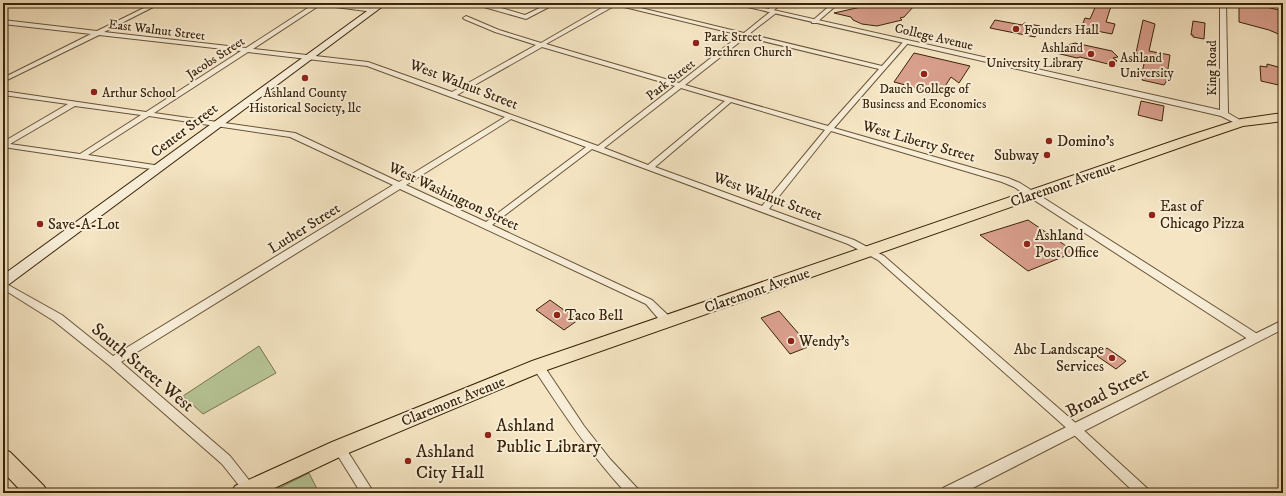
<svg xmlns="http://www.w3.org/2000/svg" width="1286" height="496" viewBox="0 0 1286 496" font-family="'IM FELL DW Pica',serif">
	<rect width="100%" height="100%" fill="#f5e5c3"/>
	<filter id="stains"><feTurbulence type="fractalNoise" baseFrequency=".005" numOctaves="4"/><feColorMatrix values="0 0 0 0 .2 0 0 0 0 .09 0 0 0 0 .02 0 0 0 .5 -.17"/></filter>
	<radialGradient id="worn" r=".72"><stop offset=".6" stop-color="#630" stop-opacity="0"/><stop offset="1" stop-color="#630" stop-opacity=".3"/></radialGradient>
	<!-- green -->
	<g fill="#b7c697" stroke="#787550">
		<path d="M259 346 276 373 203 414 183 396Z"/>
		<path d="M309 473 319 493H269Z"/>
	</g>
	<!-- building -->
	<g fill="#d99f8d" stroke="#3a240a">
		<path d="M879 3H906L915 5 904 17 900 18 902 20 877 26 862 24 853 20 851 17 834 13Z"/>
		<path d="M1097 3H1112L1106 22 1115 24 1112 34 1081 28 1085 18 1090 19Z"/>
		<path d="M1239 3 1262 6 1283 11V36L1269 30 1239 22Z"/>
		<path d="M995 20 1022 25 1024 23 1040 26 1035 37 990 28Z"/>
		<path d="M1143 20 1155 24 1149 51 1170 55 1166 82 1164 85 1142 80 1143 78 1141 77 1146 55 1136 53Z"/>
		<path d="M1193 21 1205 23 1204 39 1193 37V35H1191Z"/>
		<path d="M1075 43 1112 51 1118 57 1113 58 1117 61 1108 64 1080 57 1077 58 1052 52 1069 49 1065 46Z"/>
		<path d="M914 53 970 66 959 83 951 77 940 94 894 82Z"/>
		<path d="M1267 64 1278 67 1279 69 1283 70V86L1261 81 1260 66 1267 67Z"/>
		<path d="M1141 101 1164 106 1162 121 1138 115Z"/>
		<path d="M1028 220 1075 252 1028 271 980 235Z"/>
		<path d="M550 300 578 320 564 330 536 310Z"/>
		<path d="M779 311 799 334 797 335 808 347 790 354 761 318Z"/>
		<path d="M1107 348 1126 361 1116 369 1097 356Z"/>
	</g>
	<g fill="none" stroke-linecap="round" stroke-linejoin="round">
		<!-- minor casing -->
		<g stroke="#695438" stroke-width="2">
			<g id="minor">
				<path d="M154 3H161L104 32 246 48 314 4 313 3H329L376 9 377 10 374 12 320 5 253 49 368 62 452 92 536 45 495 32 464 19 463 18 466 16 499 30 541 43 610 3H620L744 33 770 12 766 11 776 3H782L773 11H776V13L749 34 882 66 904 41H908V43L834 128 1008 178 1020 183 1259 335 1260 338 1259 341H1251L1014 187 1002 182 831 131 769 209 854 240 884 256 1079 426 1148 489 1150 493H1135L1071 432 878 260 848 244 592 149 492 225 652 300 671 318 672 321 671 324H663L646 304 400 189 121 362 230 456 256 489 254 493H245L222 464 109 365 54 321 3 289V282L62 315 113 356 393 185 290 137 149 116 88 155 161 166 162 168 158 170 3 147V142L68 104 3 95V91L146 112 241 51 99 35 3 82V78L91 34 3 24V20L97 31ZM616 5 740 35 679 83 546 44ZM746 37 879 69 828 126 685 85ZM542 47 675 86 598 146 457 95ZM248 52 367 66 505 117 399 182 295 133 154 113ZM681 88 725 101 648 165 604 148ZM731 102 825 130 762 206 655 167ZM75 106 141 115 80 154 10 144ZM511 119 586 147 486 222 406 185Z"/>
				<path d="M477 3H484L525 15 546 5 551 6 526 19 484 7Z"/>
				<path d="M833 3H839L816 23H812V21Z"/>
				<path d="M538 362 542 363 584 426 610 459 638 489 640 493H626C590 454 563 413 534 369L533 366 534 363Z"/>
				<path d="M339 443 343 444 374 493H361L333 448 335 444Z"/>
			</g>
		</g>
		<!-- tertiary casing -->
		<g stroke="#695438" stroke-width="2">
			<g id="tertiary">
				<path d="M730 3H742L1220 110V3H1226L1228 113 1245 123 1241 126 1221 116Z"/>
				<path d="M1283 320V329L963 493H940L943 488Z"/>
			</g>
		</g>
		<!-- secondary casing -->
		<g stroke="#3a240a" stroke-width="2">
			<path id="secondary" d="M378 3H387L8 285 3 287V275Z"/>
		</g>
		<!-- primary casing -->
		<g stroke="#3a240a" stroke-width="2">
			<g id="primary">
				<path d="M1283 113V121L1243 126 1193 143 544 371 346 454 264 493H231L235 486 332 442 532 361 1185 137 1241 119Z"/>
				<path d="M3 449 10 452 44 486 48 493H23L3 472Z"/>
			</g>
		</g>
		<!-- minor -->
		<use href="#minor" fill="#f8eed8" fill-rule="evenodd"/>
		<!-- tertiary -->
		<use href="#tertiary" fill="#f8eed8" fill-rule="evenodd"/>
		<!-- secondary -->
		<use href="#secondary" fill="#f8eed8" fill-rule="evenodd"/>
		<!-- primary -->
		<use href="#primary" fill="#f5e5c3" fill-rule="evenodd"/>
	</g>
	<!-- markers -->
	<g fill="#8f2418" stroke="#f8eed8" stroke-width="1.5">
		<circle cx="1016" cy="29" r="4"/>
		<circle cx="696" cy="43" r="4"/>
		<circle cx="1091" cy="54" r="4"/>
		<circle cx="1112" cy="64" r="4"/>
		<circle cx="924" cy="74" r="4"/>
		<circle cx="305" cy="78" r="4"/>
		<circle cx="94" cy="92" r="4"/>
		<circle cx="1049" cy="141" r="4"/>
		<circle cx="1047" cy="155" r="4"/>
		<circle cx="1152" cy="215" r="4"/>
		<circle cx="40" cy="224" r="4"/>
		<circle cx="1027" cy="244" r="4"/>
		<circle cx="557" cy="315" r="4"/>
		<circle cx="791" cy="341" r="4"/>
		<circle cx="1112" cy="358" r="4"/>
		<circle cx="488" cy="435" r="4"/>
		<circle cx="408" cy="461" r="4"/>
	</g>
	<g text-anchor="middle" stroke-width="4" stroke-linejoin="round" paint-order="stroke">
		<!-- far-street labels -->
		<g font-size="13" fill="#3a240a" stroke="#f8eed8">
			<text transform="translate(157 29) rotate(7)" y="5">East Walnut Street</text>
			<text transform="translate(934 36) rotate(13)" y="5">College Avenue</text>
			<text transform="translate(215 57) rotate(-33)" y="5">Jacobs Street</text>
			<text transform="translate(1211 68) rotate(-90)" y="5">King Road</text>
			<text transform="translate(670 79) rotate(-38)" y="5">Park Street</text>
		</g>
		<!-- far-poi labels -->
		<g font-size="13" fill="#3a240a" stroke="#f8eed8" text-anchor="start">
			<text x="1024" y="34">Founders Hall</text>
			<text x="704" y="41">Park Street<tspan x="704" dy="15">Brethren Church</tspan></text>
			<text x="1083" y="52" text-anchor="end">Ashland<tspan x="1083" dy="15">University Library</tspan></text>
			<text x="1120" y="62">Ashland<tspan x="1120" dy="15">University</tspan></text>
			<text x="924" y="93" text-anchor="middle">Dauch College of<tspan x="924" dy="15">Business and Economics</tspan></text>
			<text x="102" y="97">Arthur School</text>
			<text x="305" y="97" text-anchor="middle">Ashland County<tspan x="305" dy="15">Historical Society, llc</tspan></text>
		</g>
		<!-- street labels -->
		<g font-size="15" fill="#3a240a" stroke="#f8eed8">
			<text transform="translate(464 84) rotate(21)" y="5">West Walnut Street</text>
			<text transform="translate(184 130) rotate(-37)" y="5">Center Street</text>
			<text transform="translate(919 141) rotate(16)" y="5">West Liberty Street</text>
			<text transform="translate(1063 184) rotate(-19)" y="5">Claremont Avenue</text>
			<text transform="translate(454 196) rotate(25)" y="5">West Washington Street</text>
			<text transform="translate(768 196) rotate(20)" y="5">West Walnut Street</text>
			<text transform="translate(304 228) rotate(-32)" y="5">Luther Street</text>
			<text transform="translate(757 290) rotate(-19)" y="5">Claremont Avenue</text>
			<text transform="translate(453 401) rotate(-22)" y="5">Claremont Avenue</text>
		</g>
		<!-- poi labels -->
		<g font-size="15" fill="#3a240a" stroke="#f8eed8" text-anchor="start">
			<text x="1057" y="146">Domino's</text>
			<text x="1039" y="160" text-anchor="end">Subway</text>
			<text x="1160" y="211">East of<tspan x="1160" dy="17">Chicago Pizza</tspan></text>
			<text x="48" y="229">Save-A-Lot</text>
			<text x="1035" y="240">Ashland<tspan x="1035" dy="17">Post Office</tspan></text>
			<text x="565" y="320">Taco Bell</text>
			<text x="799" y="346">Wendy's</text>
			<text x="1104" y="354" text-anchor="end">Abc Landscape<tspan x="1104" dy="17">Services</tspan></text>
		</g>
		<!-- near-street labels -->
		<g font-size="18" fill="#3a240a" stroke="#f8eed8">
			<text transform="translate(143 367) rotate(40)" y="6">South Street West</text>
			<text transform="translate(1107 392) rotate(-27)" y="6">Broad Street</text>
		</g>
		<!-- near-poi labels -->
		<g font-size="18" fill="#3a240a" stroke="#f8eed8" text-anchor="start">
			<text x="496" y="431">Ashland<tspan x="496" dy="21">Public Library</tspan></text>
			<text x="416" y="457">Ashland<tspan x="416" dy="21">City Hall</tspan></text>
		</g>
	</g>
	<!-- margin -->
	<rect width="1286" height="496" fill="none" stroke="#f5e5c3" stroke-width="16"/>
	<rect x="4" y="4" width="1278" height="488" fill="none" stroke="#3a240a" stroke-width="2"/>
	<rect x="8" y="8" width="1270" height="480" fill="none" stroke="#3a240a"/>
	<rect width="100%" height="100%" filter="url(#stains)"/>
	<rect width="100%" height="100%" fill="url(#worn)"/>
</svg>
